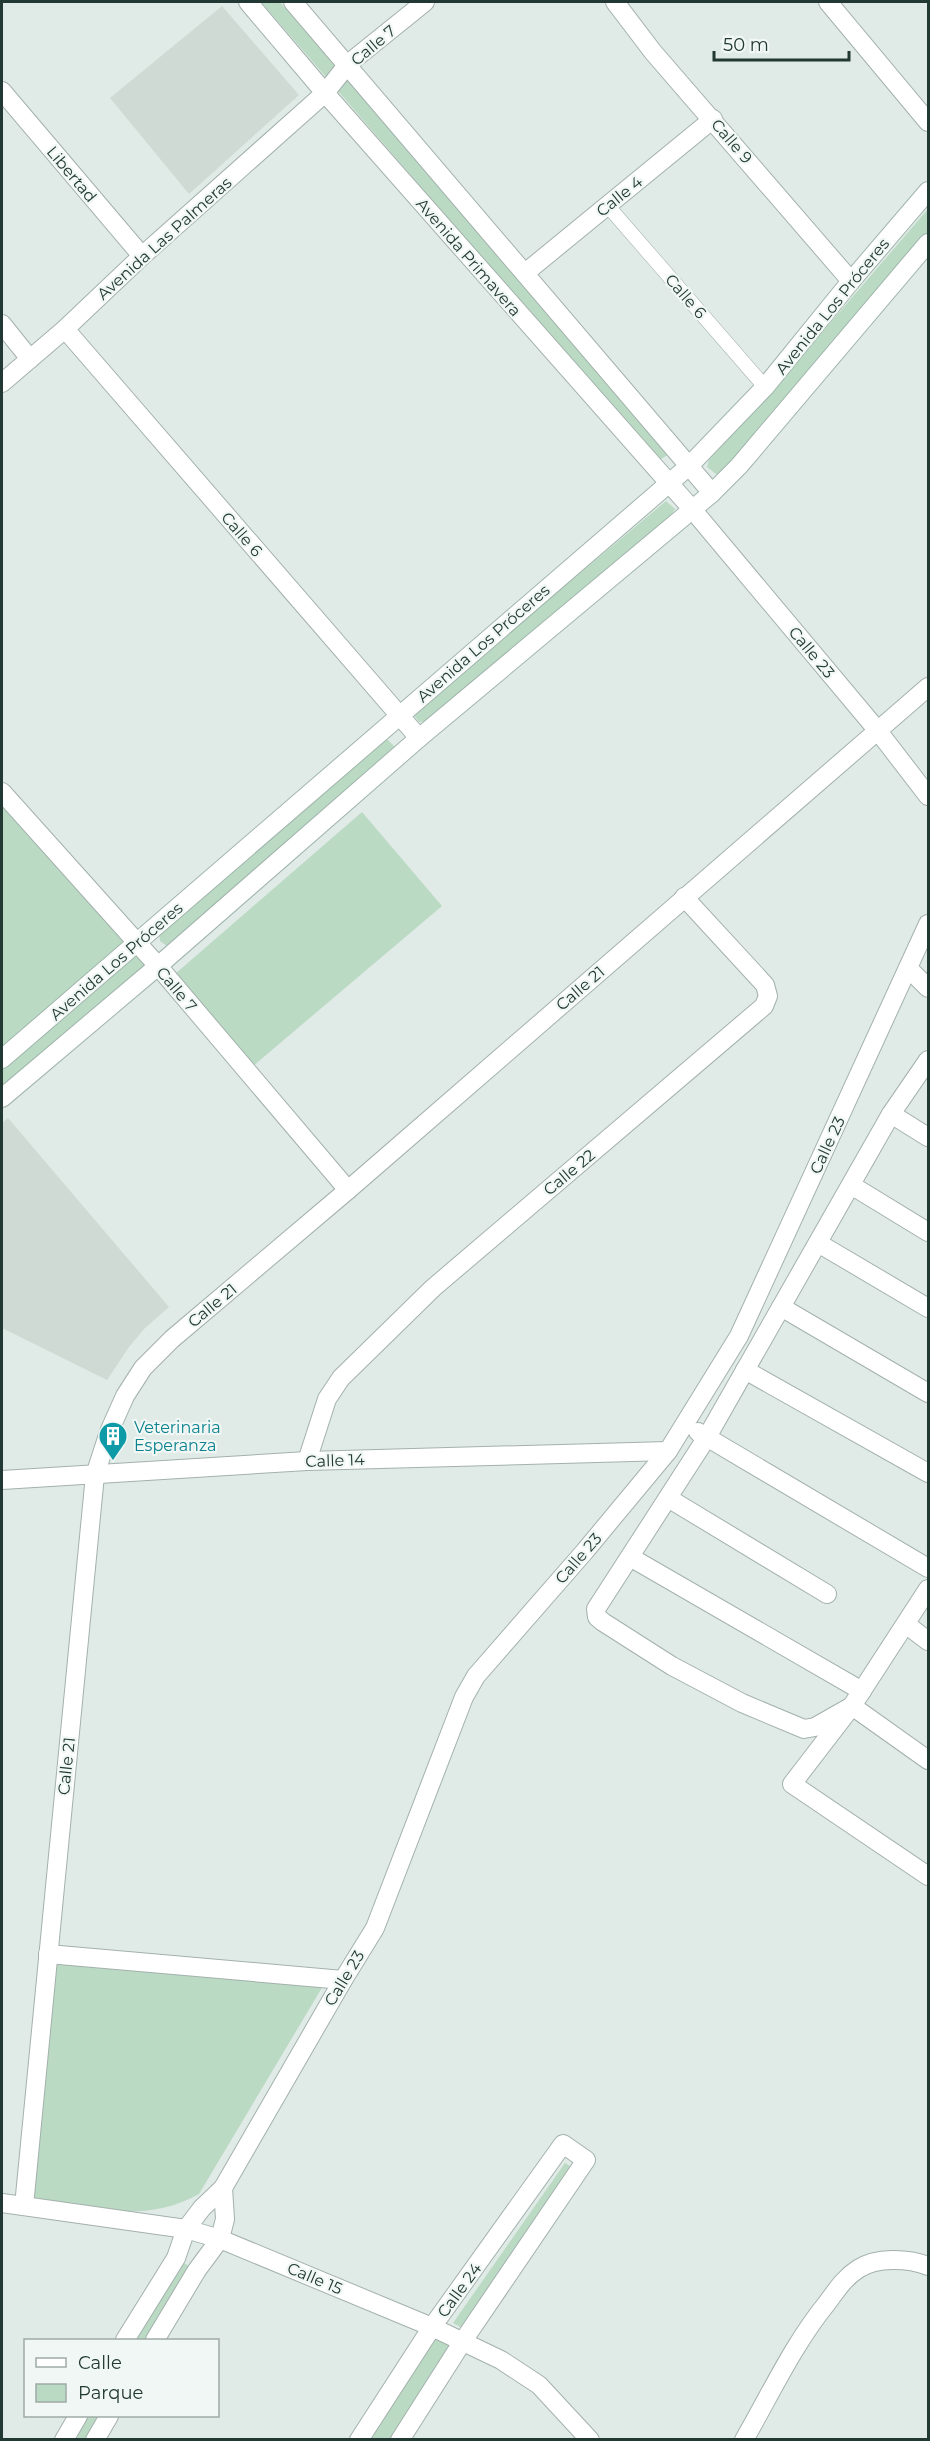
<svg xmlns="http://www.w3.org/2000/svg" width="930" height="2441" viewBox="0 0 930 2441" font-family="Montserrat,sans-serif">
	<rect width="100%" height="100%" fill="#e0eae6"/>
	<!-- built -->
	<g fill="#cfdad5">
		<path d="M222 6 299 95 189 194 110 98Z"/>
		<path d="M8 1118 169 1307 145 1328 129 1347 107 1380 2 1328V1123Z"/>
	</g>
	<!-- green -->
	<g fill="#bbdac3">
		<path d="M261 2H280L669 454 658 461Z"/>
		<path d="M928 209V238L721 473 716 474 707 467 709 460 769 394Z"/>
		<path d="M666 501 675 509 667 521 428 721 419 722 415 717 416 711Z"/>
		<path d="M386 738 396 748 173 942 167 946 160 941 159 934Z"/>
		<path d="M2 804 126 942 2 1047Z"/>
		<path d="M362 812 442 906 253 1066 175 974Z"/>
		<path d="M138 954 145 962 144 968 2 1091V1068L132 955Z"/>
		<path d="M54 1961 323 1986 199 2194C146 2224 91 2208 34 2201Z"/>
		<path d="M565 2163 575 2169 464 2329 453 2323Z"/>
		<path d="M182 2262 189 2266 149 2340H131Z"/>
		<path d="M434 2337 450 2346 392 2439 370 2440Z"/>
		<path d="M84 2416H103L88 2439 70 2440Z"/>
	</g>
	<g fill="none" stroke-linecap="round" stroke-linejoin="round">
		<!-- pedestrian casing -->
		<g stroke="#a3b1ad" stroke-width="15">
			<path id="pedestrian" d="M607 205 765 387"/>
		</g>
		<!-- minor casing -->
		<g stroke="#a3b1ad" stroke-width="20">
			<g id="minor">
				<path d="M615 2 653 52 851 281"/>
				<path d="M828 2 928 122"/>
				<path d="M2 91 142 256"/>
				<path d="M325 93 348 64 425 2"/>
				<path d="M525 273 713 119"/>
				<path d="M2 324 30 359"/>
				<path d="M65 329 419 738"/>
				<path d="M692 509 878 731 928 796"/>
				<path d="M2 792 158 966 348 1190"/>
				<path d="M908 968 928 988"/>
				<path d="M928 1060 891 1114 707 1437 596 1609 597 1617 603 1622 672 1666 742 1703 804 1729 815 1727 852 1706 928 1760"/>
				<path d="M891 1114 928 1137"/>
				<path d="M851 1185 928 1232"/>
				<path d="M818 1243 928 1308"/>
				<path d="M781 1307 928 1393"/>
				<path d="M745 1370 928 1473"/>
				<path d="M698 1432 928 1568"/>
				<path d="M307 1461 327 1399 341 1378 433 1288 764 1006 768 996 765 985 684 897"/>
				<path d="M2 1480 307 1461 668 1451"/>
				<path d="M668 1498 827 1594"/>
				<path d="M630 1557 862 1691"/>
				<path d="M928 1589 852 1706 792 1784 928 1876"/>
				<path d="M907 1625 928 1641"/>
				<path d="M48 1954 343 1980"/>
				<path d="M2 2203 186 2229 220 2239 432 2327 501 2360 539 2385 590 2440"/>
				<path d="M24 2206 95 1475 109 1432 125 1396 143 1368 172 1339 348 1190 928 687"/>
				<path d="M125 2340 176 2258 186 2229 202 2208 223 2188 343 1980 375 1928 464 1697 476 1676 585 1551 668 1451 739 1336 928 924"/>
				<path d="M155 2340 197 2270 220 2239 225 2219 223 2188"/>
				<path d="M64 2440 78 2416"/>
				<path d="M95 2440 109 2416"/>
				<path d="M359 2440 432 2327 563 2144 586 2160 463 2341 400 2440"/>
				<path d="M744 2440C771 2393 793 2345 827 2303 836 2291 844 2278 858 2269 876 2257 908 2258 928 2266"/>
			</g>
		</g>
		<!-- tertiary casing -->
		<g stroke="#a3b1ad" stroke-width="20">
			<g id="tertiary">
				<path d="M248 2 325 93 692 509"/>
				<path d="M293 2 712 493"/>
				<path d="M2 383 65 329 142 256 325 93"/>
			</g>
		</g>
		<!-- secondary casing -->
		<g stroke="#a0b5ad" stroke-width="20">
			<g id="secondary">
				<path d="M2 1059 689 466 765 387 851 281 928 191"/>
				<path d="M2 1098 158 966 419 738 712 493 739 466 928 243"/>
			</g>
		</g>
		<!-- pedestrian -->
		<use href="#pedestrian" stroke="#fff" stroke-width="14"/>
		<!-- minor -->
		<use href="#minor" stroke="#fff" stroke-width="18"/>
		<!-- tertiary -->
		<use href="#tertiary" stroke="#fff" stroke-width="18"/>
		<!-- secondary -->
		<use href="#secondary" stroke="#fff" stroke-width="18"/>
	</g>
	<!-- icons -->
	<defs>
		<g id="building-pin" transform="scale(1.5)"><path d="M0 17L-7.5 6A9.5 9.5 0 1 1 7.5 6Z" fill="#0f9aa8" stroke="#f0f7f4"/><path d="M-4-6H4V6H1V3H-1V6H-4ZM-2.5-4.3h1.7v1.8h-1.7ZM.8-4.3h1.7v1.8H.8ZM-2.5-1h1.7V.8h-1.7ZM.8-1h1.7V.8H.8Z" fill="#fff"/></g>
	</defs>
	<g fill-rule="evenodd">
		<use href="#building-pin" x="113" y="1436"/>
	</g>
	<g text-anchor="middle" stroke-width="4.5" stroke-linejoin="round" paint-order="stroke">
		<!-- street labels -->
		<g font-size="16" fill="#223933" stroke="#f0f7f4">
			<text transform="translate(373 45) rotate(-40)" y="6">Calle 7</text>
			<text transform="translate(732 141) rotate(49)" y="6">Calle 9</text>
			<text transform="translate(72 174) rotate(50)" y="6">Libertad</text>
			<text transform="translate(619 196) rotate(-39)" y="6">Calle 4</text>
			<text transform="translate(164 238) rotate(-42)" y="6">Avenida Las Palmeras</text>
			<text transform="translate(469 257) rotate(49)" y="6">Avenida Primavera</text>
			<text transform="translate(686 296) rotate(49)" y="6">Calle 6</text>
			<text transform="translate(832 306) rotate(-51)" y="6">Avenida Los Próceres</text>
			<text transform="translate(242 534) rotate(49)" y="6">Calle 6</text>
			<text transform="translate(483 643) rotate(-41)" y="6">Avenida Los Próceres</text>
			<text transform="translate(812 652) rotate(50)" y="6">Calle 23</text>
			<text transform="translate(116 961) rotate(-41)" y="6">Avenida Los Próceres</text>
			<text transform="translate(580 988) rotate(-41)" y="6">Calle 21</text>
			<text transform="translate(177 989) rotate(50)" y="6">Calle 7</text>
			<text transform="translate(827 1145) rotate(-65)" y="6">Calle 23</text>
			<text transform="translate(569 1172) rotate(-40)" y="6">Calle 22</text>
			<text transform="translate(212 1305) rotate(-40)" y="6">Calle 21</text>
			<text transform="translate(335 1460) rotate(-2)" y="6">Calle 14</text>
			<text transform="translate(578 1558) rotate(-49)" y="6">Calle 23</text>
			<text transform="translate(66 1766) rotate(-84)" y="6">Calle 21</text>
			<text transform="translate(344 1978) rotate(-59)" y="6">Calle 23</text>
			<text transform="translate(315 2278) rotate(23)" y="6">Calle 15</text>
			<text transform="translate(459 2290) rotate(-54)" y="6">Calle 24</text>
		</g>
		<!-- culture labels -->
		<g font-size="16" fill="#0d838f" stroke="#f0f7f4" text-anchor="start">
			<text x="134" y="1433">Veterinaria<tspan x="134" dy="18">Esperanza</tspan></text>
		</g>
	</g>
	<!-- border -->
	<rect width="930" height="2441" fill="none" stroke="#223933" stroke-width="6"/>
	<!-- legend -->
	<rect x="24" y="2339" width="195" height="78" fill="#f0f7f4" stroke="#9eaba7" stroke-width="1.5"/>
	<rect x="36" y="2358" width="30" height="9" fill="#ffffff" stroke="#9eaba7" stroke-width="1.5"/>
	<text x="78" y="2369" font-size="18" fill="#223933">Calle</text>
	<rect x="36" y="2384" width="30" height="18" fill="#bbdac3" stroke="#9eaba7" stroke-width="1.5"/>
	<text x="78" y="2399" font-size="18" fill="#223933">Parque</text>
	<!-- scale -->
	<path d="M714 51v9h135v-9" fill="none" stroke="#223933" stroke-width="3"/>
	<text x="723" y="51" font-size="18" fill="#223933" stroke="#f0f7f4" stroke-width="4.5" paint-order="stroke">50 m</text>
</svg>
